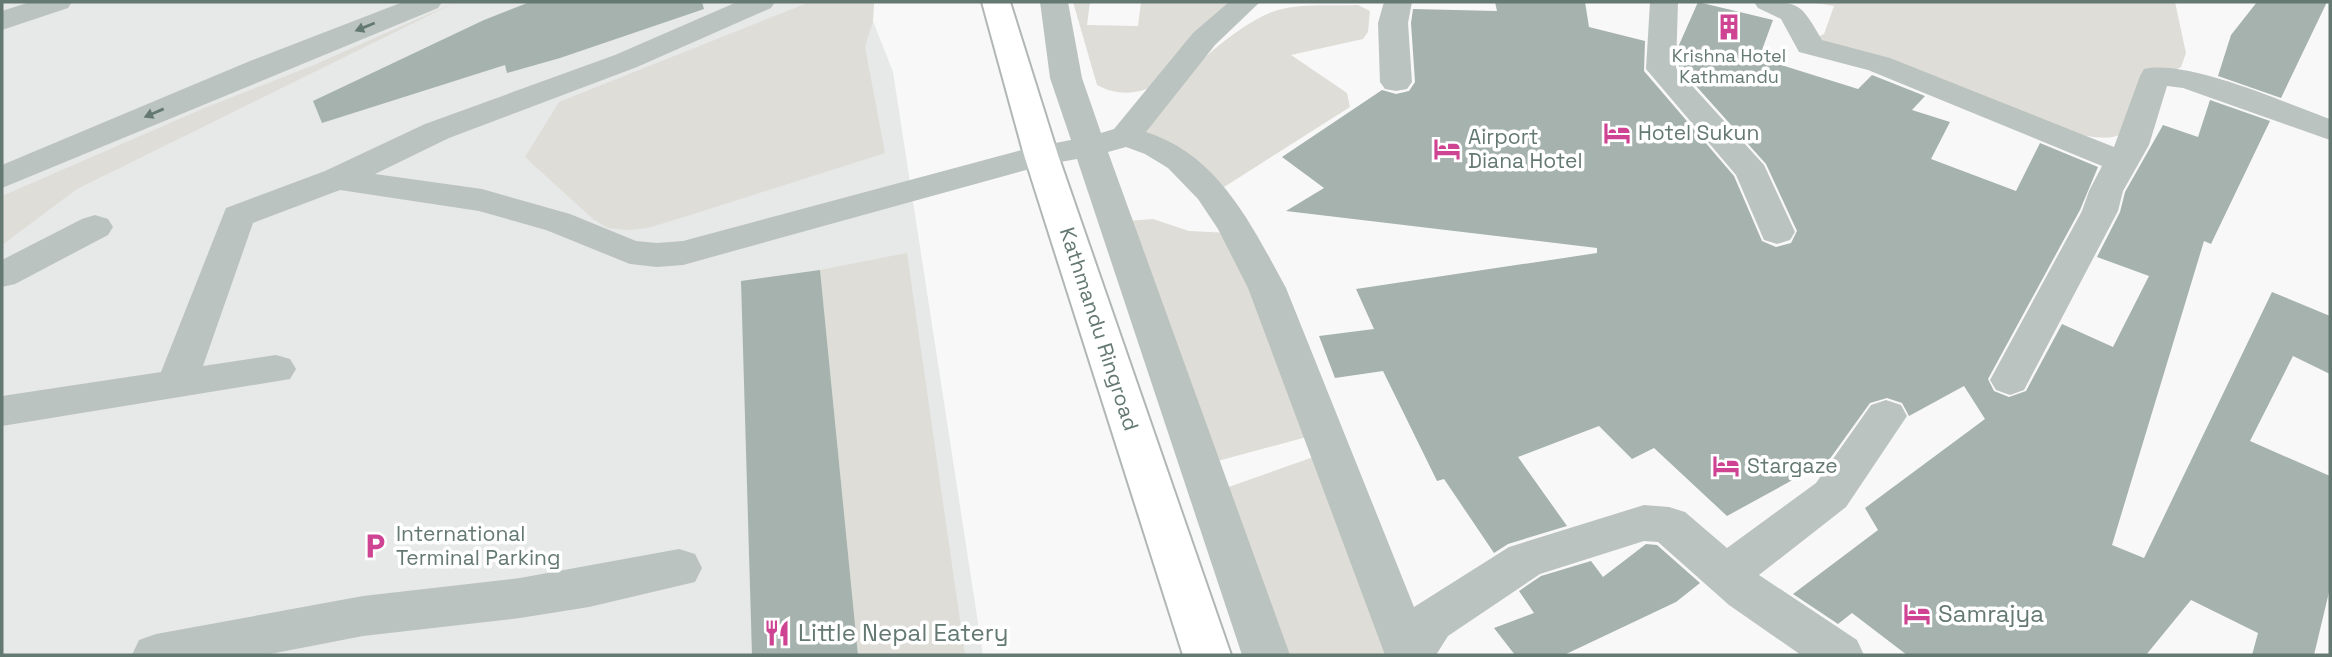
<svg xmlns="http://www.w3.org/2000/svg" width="2332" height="657" viewBox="0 0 2332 657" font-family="'Space Grotesk',sans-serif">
	<rect width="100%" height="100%" fill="#f9f8f8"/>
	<!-- built -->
	<path fill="#e7e8e8" d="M2 2H874L873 21 893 72 983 655H2Z"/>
	<!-- green -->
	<g fill="#deddd7">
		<path d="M456 2 77 189 2 245V196L207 107 314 65Z"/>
		<path d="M810 2H874L873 21 865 47 885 153 687 216 648 228 628 230 608 228 593 219 525 157 559 102Z"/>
		<path d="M1073 2H1090L1087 25 1138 26 1141 2H1234L1212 21 1153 86C1136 95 1115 95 1097 85Z"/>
		<path d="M1810 2H2175L2186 53 2181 67 2166 75 2123 133C2109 142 2088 136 2072 133L1816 38 1824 34 1834 6Z"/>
		<path d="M1358 5 1370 11 1368 32 1363 39 1291 55 1347 93 1350 107 1221 189 1132 134C1161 96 1233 23 1278 10 1301 3 1333 6 1358 5Z"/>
		<path d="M1153 219 1189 231 1230 233 1314 435 1214 462 1128 221Z"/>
		<path d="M907 253 965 655H858L820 270Z"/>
		<path d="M1322 454 1389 645 1386 655H1281L1220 490Z"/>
	</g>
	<!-- building -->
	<g fill="#a5b2ad">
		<path d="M530 2H702L704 9 560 58 507 73 505 65 322 123 313 101 484 20Z"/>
		<path d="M1495 2H1585L1589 27 1645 41 1644 71 1734 176 1762 241 1776 247 1791 243 1797 231 1766 164 1679 67V45L1698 2 1773 20 1759 58 1858 89 1872 75 1925 96 1912 110 1950 122 1931 159 2016 191 2040 143 2098 167 2080 210 1988 379 1994 391 2009 397 2026 391 2062 324 2113 347 2149 276 2097 257 2120 212 2125 192 2163 125 2198 137 2210 100 2270 121 2211 244 2204 241 2112 545 2144 558 2272 292 2330 316V374L2293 356 2250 441 2330 476V588L2314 655H2252L2258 633 2191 600 2146 655H1907L1852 613 1838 624 1793 594 1878 530 1865 508 1985 419 1964 386 1909 416 1902 403 1887 398 1870 403 1829 460 1727 516 1654 448 1632 459 1599 426 1518 457 1567 526 1508 544 1494 553 1444 479 1437 481 1383 371 1335 378 1319 336 1374 329 1356 289 1597 253V248L1286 211 1324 188 1282 157 1382 90 1396 94 1409 91 1415 82 1411 23 1413 9 1497 11Z"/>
		<path d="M2257 2H2327L2281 98 2218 76 2231 35Z"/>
		<path d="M820 270 858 655H752L741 281Z"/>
		<path d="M1646 544 1657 545 1700 583 1676 602 1564 655H1515L1494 628 1534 613 1519 591 1541 576 1591 561 1603 577Z"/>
	</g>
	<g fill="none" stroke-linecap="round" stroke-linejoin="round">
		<!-- highway casing -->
		<g stroke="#b0b7b4" stroke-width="4">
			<path id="highway" d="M982 2H1010L1058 155 1231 655H1183L1024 155Z"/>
		</g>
		<!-- minor -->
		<g fill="#bbc3c0" fill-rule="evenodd">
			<path d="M30 2H72L68 8 2 30V11Z"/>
			<path d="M403 2H442L438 8 2 188V165L250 61Z"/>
			<path d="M737 2H775L771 8 637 67 449 138 375 174 482 189 570 214 636 241 657 243 683 241 1029 148 1071 140 1050 78 1040 2H1068L1082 78 1101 133 1114 129 1193 33 1229 2H1260L1215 45 1146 132C1219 155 1252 226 1286 288L1414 607 1509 547 1644 505 1669 507 1685 512 1727 548 1816 483 1871 405 1886 400 1901 405 1907 416 1846 507 1759 575 1857 640 1864 655H1801L1729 605 1658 542 1644 541 1540 574 1448 636 1436 655H1385L1248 288 1218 229 1198 199 1168 168 1145 154 1126 147 1108 152 1290 655H1242L1077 159 1044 165 683 265 657 267 630 264 546 230 479 211 340 190 253 223 203 366 276 355 290 359 296 369 290 379 2 426V396L161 372 226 208 325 171 425 124 615 55Z"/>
			<path d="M1384 2H1412L1408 23 1412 82 1407 89 1396 91 1385 89 1380 82 1378 23Z"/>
			<path d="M1650 2H1678L1676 68 1764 165 1795 232 1790 240 1777 244 1764 240 1736 175 1646 69Z"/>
			<path d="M1754 2C1799 2 1799 0 1822 40L1890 58 2114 147 2140 76 2144 69C2188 59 2285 103 2330 119V140L2183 88 2167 86 2149 145 2123 191 2118 211 2024 390 2010 395 1996 390 1990 380 2082 211 2089 191 2102 166 1868 70 1799 52 1781 19 1758 8Z"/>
			<path d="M95 215 108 219 113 227 108 235 15 284 2 287V260L82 219Z"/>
			<path d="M679 549 695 554 702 568 695 582 589 607 520 618 363 636 265 655H132L139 640 156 634 363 596 520 578Z"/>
		</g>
		<!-- highway -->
		<use href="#highway" fill="#fff" fill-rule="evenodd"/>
	</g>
	<!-- one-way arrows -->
	<defs><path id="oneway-solid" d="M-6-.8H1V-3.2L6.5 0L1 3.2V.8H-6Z" transform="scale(1.75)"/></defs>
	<g fill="#647971">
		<use href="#oneway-solid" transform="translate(365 27) rotate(158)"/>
		<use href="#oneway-solid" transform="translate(154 113) rotate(157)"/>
	</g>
	<!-- icons -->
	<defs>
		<g id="building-bare" transform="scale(2.1)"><path d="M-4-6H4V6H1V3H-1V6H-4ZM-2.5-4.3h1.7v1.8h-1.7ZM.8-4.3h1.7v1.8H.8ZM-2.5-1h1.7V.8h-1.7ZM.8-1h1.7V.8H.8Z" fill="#ce4493" stroke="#fff" stroke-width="2.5" paint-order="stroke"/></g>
		<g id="hotel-bare" transform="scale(2.1)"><path d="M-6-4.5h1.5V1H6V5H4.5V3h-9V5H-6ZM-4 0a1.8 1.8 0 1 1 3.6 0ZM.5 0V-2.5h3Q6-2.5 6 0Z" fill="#ce4493" stroke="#fff" stroke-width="2.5" paint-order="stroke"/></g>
		<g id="parking-bare" transform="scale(2.1)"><path d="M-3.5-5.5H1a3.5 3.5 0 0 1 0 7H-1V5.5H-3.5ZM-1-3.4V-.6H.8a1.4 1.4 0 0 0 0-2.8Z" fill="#ce4493" stroke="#fff" stroke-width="2.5" paint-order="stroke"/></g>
		<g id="restaurant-bare" transform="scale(2.1)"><path d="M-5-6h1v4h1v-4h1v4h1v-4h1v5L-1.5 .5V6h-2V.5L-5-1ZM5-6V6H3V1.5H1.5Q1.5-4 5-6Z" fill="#ce4493" stroke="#fff" stroke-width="2.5" paint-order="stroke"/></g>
	</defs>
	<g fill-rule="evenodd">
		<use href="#building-bare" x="1729" y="27"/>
		<use href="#hotel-bare" x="1617" y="133"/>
		<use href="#hotel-bare" x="1447" y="149"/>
		<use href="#hotel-bare" x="1726" y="466"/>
		<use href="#parking-bare" x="375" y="546"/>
		<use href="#hotel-bare" x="1917" y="614"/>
		<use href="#restaurant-bare" x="777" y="633"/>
	</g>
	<g text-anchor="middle" stroke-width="7" stroke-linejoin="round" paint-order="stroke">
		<!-- far-poi labels -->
		<g font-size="18" fill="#647971" stroke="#fff">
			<text x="1729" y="62">Krishna Hotel<tspan x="1729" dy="21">Kathmandu</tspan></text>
		</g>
		<!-- poi labels -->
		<g font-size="21" fill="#647971" stroke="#fff" text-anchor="start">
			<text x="1638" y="140">Hotel Sukun</text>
			<text x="1468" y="144">Airport<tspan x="1468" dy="24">Diana Hotel</tspan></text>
			<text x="1747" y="473">Stargaze</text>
			<text x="396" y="541">International<tspan x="396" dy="24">Terminal Parking</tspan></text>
		</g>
		<!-- street labels -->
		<g font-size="21" fill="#647971" stroke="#fff">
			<text transform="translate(1099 329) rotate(72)" y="7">Kathmandu Ringroad</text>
		</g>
		<!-- near-poi labels -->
		<g font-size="24" fill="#647971" stroke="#fff" text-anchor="start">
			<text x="1938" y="622">Samrajya</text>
			<text x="798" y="641">Little Nepal Eatery</text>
		</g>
	</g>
	<!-- border -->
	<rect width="2332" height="657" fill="none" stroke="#647971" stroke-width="7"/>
</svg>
